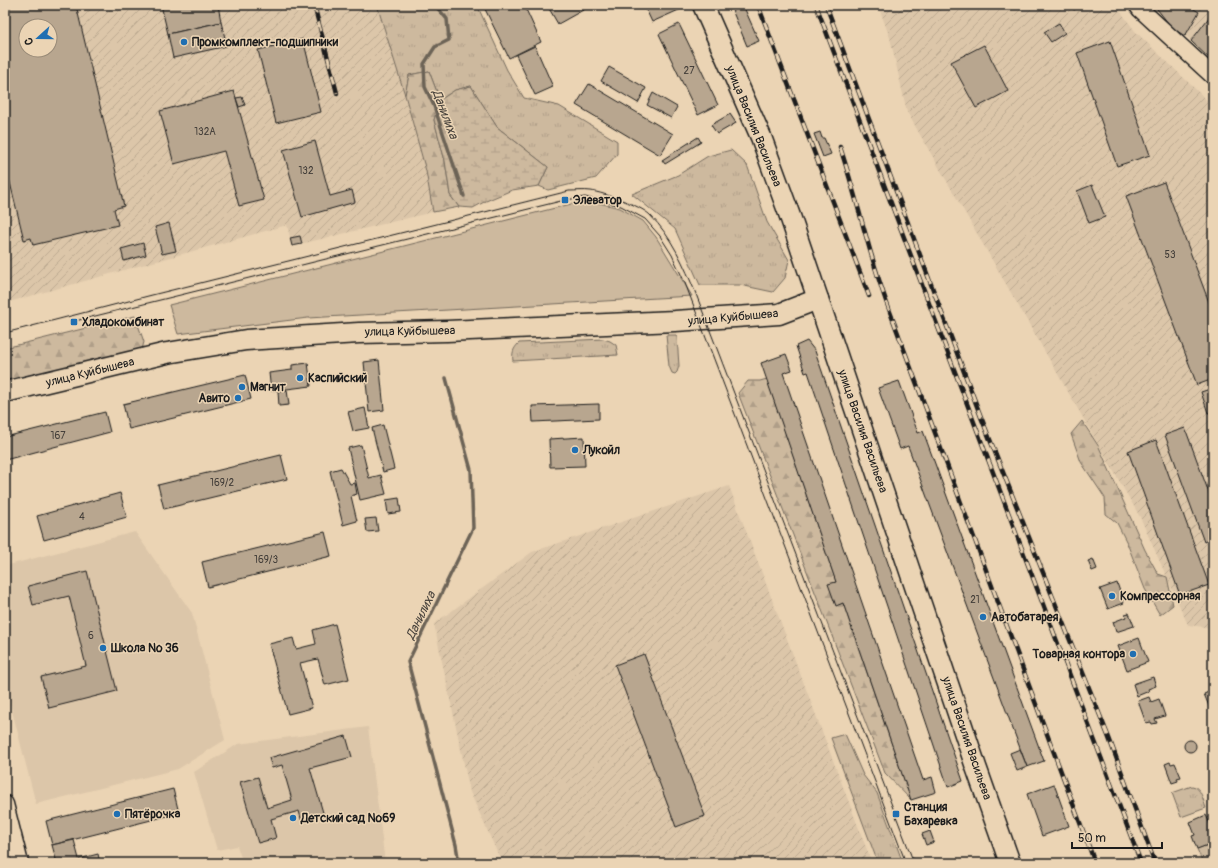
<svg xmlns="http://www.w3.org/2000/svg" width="1218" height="868" viewBox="0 0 1218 868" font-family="Pangolin,sans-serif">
	<defs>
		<pattern id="industrial-furrows" width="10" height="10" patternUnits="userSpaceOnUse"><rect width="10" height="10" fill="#dcc6a9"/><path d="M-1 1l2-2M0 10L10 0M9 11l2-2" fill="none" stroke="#bcaa91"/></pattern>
		<pattern id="grass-tufts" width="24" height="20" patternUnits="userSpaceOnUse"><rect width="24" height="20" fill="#cdb99e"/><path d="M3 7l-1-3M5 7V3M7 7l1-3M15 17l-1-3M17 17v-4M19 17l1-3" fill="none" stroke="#af9e88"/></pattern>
		<pattern id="forest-firs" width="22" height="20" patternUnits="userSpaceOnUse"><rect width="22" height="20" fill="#cdb99e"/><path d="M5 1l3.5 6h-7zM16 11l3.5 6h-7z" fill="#af9e88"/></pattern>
		<pattern id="wetland-marsh" width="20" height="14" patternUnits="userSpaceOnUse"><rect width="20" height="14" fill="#cdb99e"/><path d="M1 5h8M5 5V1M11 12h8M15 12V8" fill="none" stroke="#af9e88"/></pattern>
	</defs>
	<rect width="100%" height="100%" fill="#ebd4b4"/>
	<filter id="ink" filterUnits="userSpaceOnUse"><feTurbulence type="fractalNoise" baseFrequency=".025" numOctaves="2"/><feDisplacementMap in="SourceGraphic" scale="8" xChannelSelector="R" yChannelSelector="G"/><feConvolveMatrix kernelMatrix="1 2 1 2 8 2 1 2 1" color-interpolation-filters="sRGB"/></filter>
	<g filter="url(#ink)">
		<!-- built -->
		<g fill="#dcc6a9">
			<path d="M135 532 192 613 225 740 178 769 36 804 5 683V566Z"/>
			<path d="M368 727 385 863H243L237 846 217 850 194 772 238 744Z"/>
		</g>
		<!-- industrial -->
		<g fill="url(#industrial-furrows)" fill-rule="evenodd">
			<path d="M5 5H377L396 65 426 171 433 212 292 246 287 225 5 303ZM26 26H50V50H26Z"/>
			<path d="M878 5H1116L1135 31 1213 106V628L1188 625 1140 517 907 112 890 38Z"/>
			<path d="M1159 5H1213V62L1175 25Z"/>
			<path d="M729 486 872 863H502L470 792 434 624 532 552Z"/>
		</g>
		<!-- grass -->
		<g fill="url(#grass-tufts)" stroke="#746a5d">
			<path d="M377 5H477L507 70 524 98 559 106 617 141V154L596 178 548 190 539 186 548 167 497 127 471 86 455 90 440 100 429 71 409 75 405 95Z"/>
			<path d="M731 150 747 165 767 222 789 260 785 278 773 292 740 285H700L675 229 632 194 678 175 708 156Z"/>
			<path d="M666 335H676L677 337 679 366 677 372 675 374 672 373 669 366Z"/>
			<path d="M603 339 610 341 616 345 618 355 513 361C512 353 513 349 519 343Z"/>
			<path d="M845 734 863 775 877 793 903 863H878L831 738Z"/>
			<path d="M1192 786C1201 787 1203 800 1206 808L1181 817 1172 793Z"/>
			<path d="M1213 843V863H1203L1197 849Z"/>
		</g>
		<!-- forest -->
		<g fill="url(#forest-firs)" stroke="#746a5d">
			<path d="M429 71 440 100 434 120 445 161 450 195 459 207 433 212 426 171 405 95 409 75Z"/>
			<path d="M135 316 144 342 141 353 5 383V348Z"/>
			<path d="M767 379 836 582 829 585 836 605 843 603 911 800 885 773 738 393 748 381H760Z"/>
			<path d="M1082 421 1099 447 1145 550 1158 574 1167 577 1173 605 1160 615 1145 589 1127 543 1117 523 1106 514 1105 498 1081 462 1071 434Z"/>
		</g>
		<!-- wetland -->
		<path fill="url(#wetland-marsh)" stroke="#746a5d" d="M471 86 497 127 548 167 539 186 512 190 486 201 473 208 459 207 450 195 445 161 434 120 440 100 455 90Z"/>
		<!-- park -->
		<path fill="#cdb99e" stroke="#746a5d" d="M587 200 620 208 643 221 656 237 692 296 308 318 178 334 169 305Z"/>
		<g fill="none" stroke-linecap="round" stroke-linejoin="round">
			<!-- stream -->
			<g stroke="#6c6357" stroke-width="3.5">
				<path d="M435 5 447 19 449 40 435 47 424 64 425 87 434 106 464 196"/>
				<path d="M446 378 471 470 473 528 408 662 456 845 459 863"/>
			</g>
		</g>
		<!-- building -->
		<g fill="#b8a68f" stroke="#1c1c1c" fill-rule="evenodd">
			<path d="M5 5H76L124 206 114 209 118 225 33 245 31 238 24 240 5 162ZM26 26H50V50H26Z"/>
			<path d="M161 5H218L221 22 168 34Z"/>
			<path d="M483 5H524L541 42 509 58Z"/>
			<path d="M547 5H592L558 24Z"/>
			<path d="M644 5H679L681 9 652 22Z"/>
			<path d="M730 5H743L759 41 747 46Z"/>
			<path d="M1070 5H1081L1074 10Z"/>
			<path d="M1154 5H1187L1199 12 1185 36 1172 28Z"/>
			<path d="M1210 16 1213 20V62L1191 41Z"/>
			<path d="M221 22 227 46 173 58 168 34Z"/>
			<path d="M1059 23 1065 33 1051 42 1044 32Z"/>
			<path d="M679 24 718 105 698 115 659 34Z"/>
			<path d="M303 39 321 112 276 123 258 50Z"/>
			<path d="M1110 41 1150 155 1117 166 1077 53Z"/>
			<path d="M984 45 1008 91 976 108 951 62Z"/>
			<path d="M535 46 553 87 535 95 516 55Z"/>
			<path d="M609 67 646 88 638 103 601 81Z"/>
			<path d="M589 84 673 134 660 155 576 105Z"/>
			<path d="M234 91 264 200 239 206 224 151 174 164 160 111Z"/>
			<path d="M653 93 677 107 671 118 647 105Z"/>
			<path d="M242 97 245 105 239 107 236 98Z"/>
			<path d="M730 114 736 123 717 134 711 125Z"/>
			<path d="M820 132 822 138H824L831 154 823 157 814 134Z"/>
			<path d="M698 137 701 142 665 164 662 160Z"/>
			<path d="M315 141 330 196 352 190 355 202 302 217 283 150Z"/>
			<path d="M1164 182 1213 313V379L1197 385 1126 196Z"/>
			<path d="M1092 185 1105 217 1089 223 1077 191Z"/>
			<path d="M169 223 176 251 162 254 155 227Z"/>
			<path d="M300 236 302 244 292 246 290 238Z"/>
			<path d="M143 243 146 255 124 261 121 249Z"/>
			<path d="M807 341 815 351 963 781 948 787 808 372 805 373 796 346Z"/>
			<path d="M786 354 792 370 783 373 923 780 932 777 936 792 911 800 843 603 836 606 828 584 836 582 761 363Z"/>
			<path d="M379 360 384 410 369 412 364 362Z"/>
			<path d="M308 363 311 386 271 391 269 373 292 370V365Z"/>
			<path d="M245 375 251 399 129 429 123 404Z"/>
			<path d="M899 381 918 433 923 431 1044 761 1027 767 908 446 900 449 878 388Z"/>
			<path d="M1213 388V412L1208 413 1201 392Z"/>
			<path d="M287 390 289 405 279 406 278 391Z"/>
			<path d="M599 404V419L533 422 532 406Z"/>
			<path d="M365 408 369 428 353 431 348 412Z"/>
			<path d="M105 412 110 432 5 460V437Z"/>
			<path d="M383 425 394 469 383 472 372 428Z"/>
			<path d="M1185 428 1213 504V538L1204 542 1165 435Z"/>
			<path d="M584 437 585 466 550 467 549 439Z"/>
			<path d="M1156 440 1209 585 1180 595 1128 451Z"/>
			<path d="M361 445 369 478 381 475 386 494 360 500 348 448Z"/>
			<path d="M281 455 287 479 164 509 158 485Z"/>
			<path d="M341 468 350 484 355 483 357 494 351 496 357 521 343 525 330 471Z"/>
			<path d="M120 493 127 517 44 540 37 516Z"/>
			<path d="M399 498 401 512 388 514 386 500Z"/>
			<path d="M376 518 378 531 367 532 365 519Z"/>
			<path d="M325 532 331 556 208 587 202 562Z"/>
			<path d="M1093 559 1097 569 1092 571 1088 561Z"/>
			<path d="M87 571 117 691 49 708 41 677 86 666 69 596 33 605 28 586Z"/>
			<path d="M1117 583 1124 603 1108 609 1100 589Z"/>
			<path d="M1129 613 1134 626 1116 632 1113 622 1126 617 1125 614Z"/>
			<path d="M335 624 349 679 325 685 318 659 300 663 312 708 288 714 269 644 293 638 296 649 316 644 313 630Z"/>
			<path d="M1139 638 1148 662 1127 670 1118 646Z"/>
			<path d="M644 654 705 816 676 827 615 665Z"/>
			<path d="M1153 677 1156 686 1148 689 1149 691 1137 696 1133 684Z"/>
			<path d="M1213 690V716L1204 694Z"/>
			<path d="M1149 697 1151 702 1159 699 1165 716 1155 719 1157 723 1152 724 1151 722 1146 723 1138 701Z"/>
			<path d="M346 736 352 757 310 768 324 816 302 822 299 811 271 819 276 838 258 843 240 782 258 777 267 808 292 800 282 765 272 768 269 758Z"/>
			<circle cx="1190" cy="746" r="6"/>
			<path d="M1020 749 1027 767 1017 771 1010 753Z"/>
			<path d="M1170 762 1171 764 1175 763 1181 777 1177 778 1178 781 1172 783 1165 764Z"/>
			<path d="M1054 784 1069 826 1042 836 1027 794Z"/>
			<path d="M173 789 179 813 52 845 46 821Z"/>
			<path d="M1206 815 1210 824 1213 823V843L1197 849 1192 836 1195 835 1190 822Z"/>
			<path d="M930 831 934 842 926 845 922 834Z"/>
			<path d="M74 840 79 859 98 854 100 863H57L52 845Z"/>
		</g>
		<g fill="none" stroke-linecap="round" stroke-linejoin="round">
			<!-- minor casing -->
			<g stroke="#1c1c1c" stroke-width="19">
				<g id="minor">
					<path d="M1137 5 1140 9 1213 76"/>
					<path d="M5 804 20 863"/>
				</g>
			</g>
			<!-- major casing -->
			<g stroke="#1c1c1c" stroke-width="23">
				<g id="major">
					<path d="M703 5 761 137 791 219 976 767 1010 863"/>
					<path d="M5 392 167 353 246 340 359 333 447 331 675 321 779 314 818 299"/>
				</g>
			</g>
			<!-- minor -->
			<use href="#minor" stroke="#ebd4b4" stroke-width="16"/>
			<!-- major -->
			<use href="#major" stroke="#ebd4b4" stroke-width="20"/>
			<!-- tram -->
			<g stroke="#1c1c1c" stroke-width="1">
				<path d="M75 321 565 200 585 197 621 206 645 219 660 236 672 255 685 283 906 863"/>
				<path d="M5 333 152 295 569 191C576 191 584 190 591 191 604 193 640 205 650 215 672 237 684 265 696 294L914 863"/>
			</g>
			<!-- rail casing -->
			<g stroke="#1c1c1c" stroke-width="4.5">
				<g id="rail">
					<path d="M314 5 337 93"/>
					<path d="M758 5 869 296"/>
					<path d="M816 5 1141 863"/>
					<path d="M826 5 981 417 1109 738 1155 863"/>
					<path d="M840 147C857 198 868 250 886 301L1095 863"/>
				</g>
			</g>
			<!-- rail -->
			<use href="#rail" stroke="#ebd4b4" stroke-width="3" stroke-dasharray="9" stroke-linecap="butt"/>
		</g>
	</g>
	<!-- markers -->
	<g fill="#1f6fb2" stroke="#ebd4b4" stroke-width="1.5">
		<circle cx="184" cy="42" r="4"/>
		<rect x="561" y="196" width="8" height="8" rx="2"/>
		<rect x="70" y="318" width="8" height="8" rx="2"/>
		<circle cx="300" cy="378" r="4"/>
		<circle cx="242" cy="387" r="4"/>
		<circle cx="238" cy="398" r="4"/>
		<circle cx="575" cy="450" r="4"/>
		<circle cx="1112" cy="596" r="4"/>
		<circle cx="983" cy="617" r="4"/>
		<circle cx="103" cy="648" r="4"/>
		<circle cx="1133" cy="654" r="4"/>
		<circle cx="117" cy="814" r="4"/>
		<rect x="892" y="810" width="8" height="8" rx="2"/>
		<circle cx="293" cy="818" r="4"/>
	</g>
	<g text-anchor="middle" stroke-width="3" stroke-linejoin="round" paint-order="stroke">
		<!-- number labels -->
		<g font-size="10" fill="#433e39">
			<text x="689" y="74">27</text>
			<text x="205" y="135">132А</text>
			<text x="306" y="174">132</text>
			<text x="1170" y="258">53</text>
			<text x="58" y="439">167</text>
			<text x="222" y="486">169/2</text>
			<text x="82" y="520">4</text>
			<text x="266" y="563">169/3</text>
			<text x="975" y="603">21</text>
			<text x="91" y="639">6</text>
		</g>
		<!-- poi labels -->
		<g font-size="12" font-weight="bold" fill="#1c1c1c" stroke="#ebd4b4" text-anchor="start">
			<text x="192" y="46">Промкомплект-подшипники</text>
			<text x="573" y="204">Элеватор</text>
			<text x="82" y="326">Хладокомбинат</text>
			<text x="308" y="382">Каспийский</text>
			<text x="250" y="391">Магнит</text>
			<text x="230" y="402" text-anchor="end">Авито</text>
			<text x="583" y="454">Лукойл</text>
			<text x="1120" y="600">Компрессорная</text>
			<text x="991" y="621">Автобатарея</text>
			<text x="111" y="652">Школа № 36</text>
			<text x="1125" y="658" text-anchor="end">Товарная контора</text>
			<text x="904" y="811">Станция<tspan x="904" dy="14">Бахаревка</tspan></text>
			<text x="125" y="818">Пятёрочка</text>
			<text x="301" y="822">Детский сад №69</text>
		</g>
		<!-- street labels -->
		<g font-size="12" fill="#1c1c1c" stroke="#ebd4b4">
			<text transform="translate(754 126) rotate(68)" y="4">улица Василия Васильева</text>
			<text transform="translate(733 317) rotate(-5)" y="4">улица Куйбышева</text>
			<text transform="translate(410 331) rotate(-1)" y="4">улица Куйбышева</text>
			<text transform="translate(90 372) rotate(-14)" y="4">улица Куйбышева</text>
			<text transform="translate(863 431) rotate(71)" y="4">улица Василия Васильева</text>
			<text transform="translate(967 738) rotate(71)" y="4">улица Василия Васильева</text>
		</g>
		<!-- water labels -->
		<g font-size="13" font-style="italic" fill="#4b453e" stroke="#ebd4b4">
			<text transform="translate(446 114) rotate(69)" y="5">Данилиха</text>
			<text transform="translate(420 615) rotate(-64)" y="5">Данилиха</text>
		</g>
	</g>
	<!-- margin -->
	<rect width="1218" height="868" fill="none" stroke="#ebd4b4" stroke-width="20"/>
	<rect x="10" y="10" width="1198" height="848" fill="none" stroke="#1c1c1c" stroke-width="1.5" filter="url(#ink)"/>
	<!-- north arrow -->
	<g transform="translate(38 38) rotate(249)"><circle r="19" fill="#ebd4b4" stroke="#988a77"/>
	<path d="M0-3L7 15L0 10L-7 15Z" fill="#1f6fb2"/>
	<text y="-6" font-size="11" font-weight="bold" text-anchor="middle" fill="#1c1c1c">С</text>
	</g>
	<!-- scale -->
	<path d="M1072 842v6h90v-6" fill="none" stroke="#1c1c1c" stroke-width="2"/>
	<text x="1078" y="842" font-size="12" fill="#1c1c1c" stroke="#ebd4b4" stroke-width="3" paint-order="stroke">50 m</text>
</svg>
